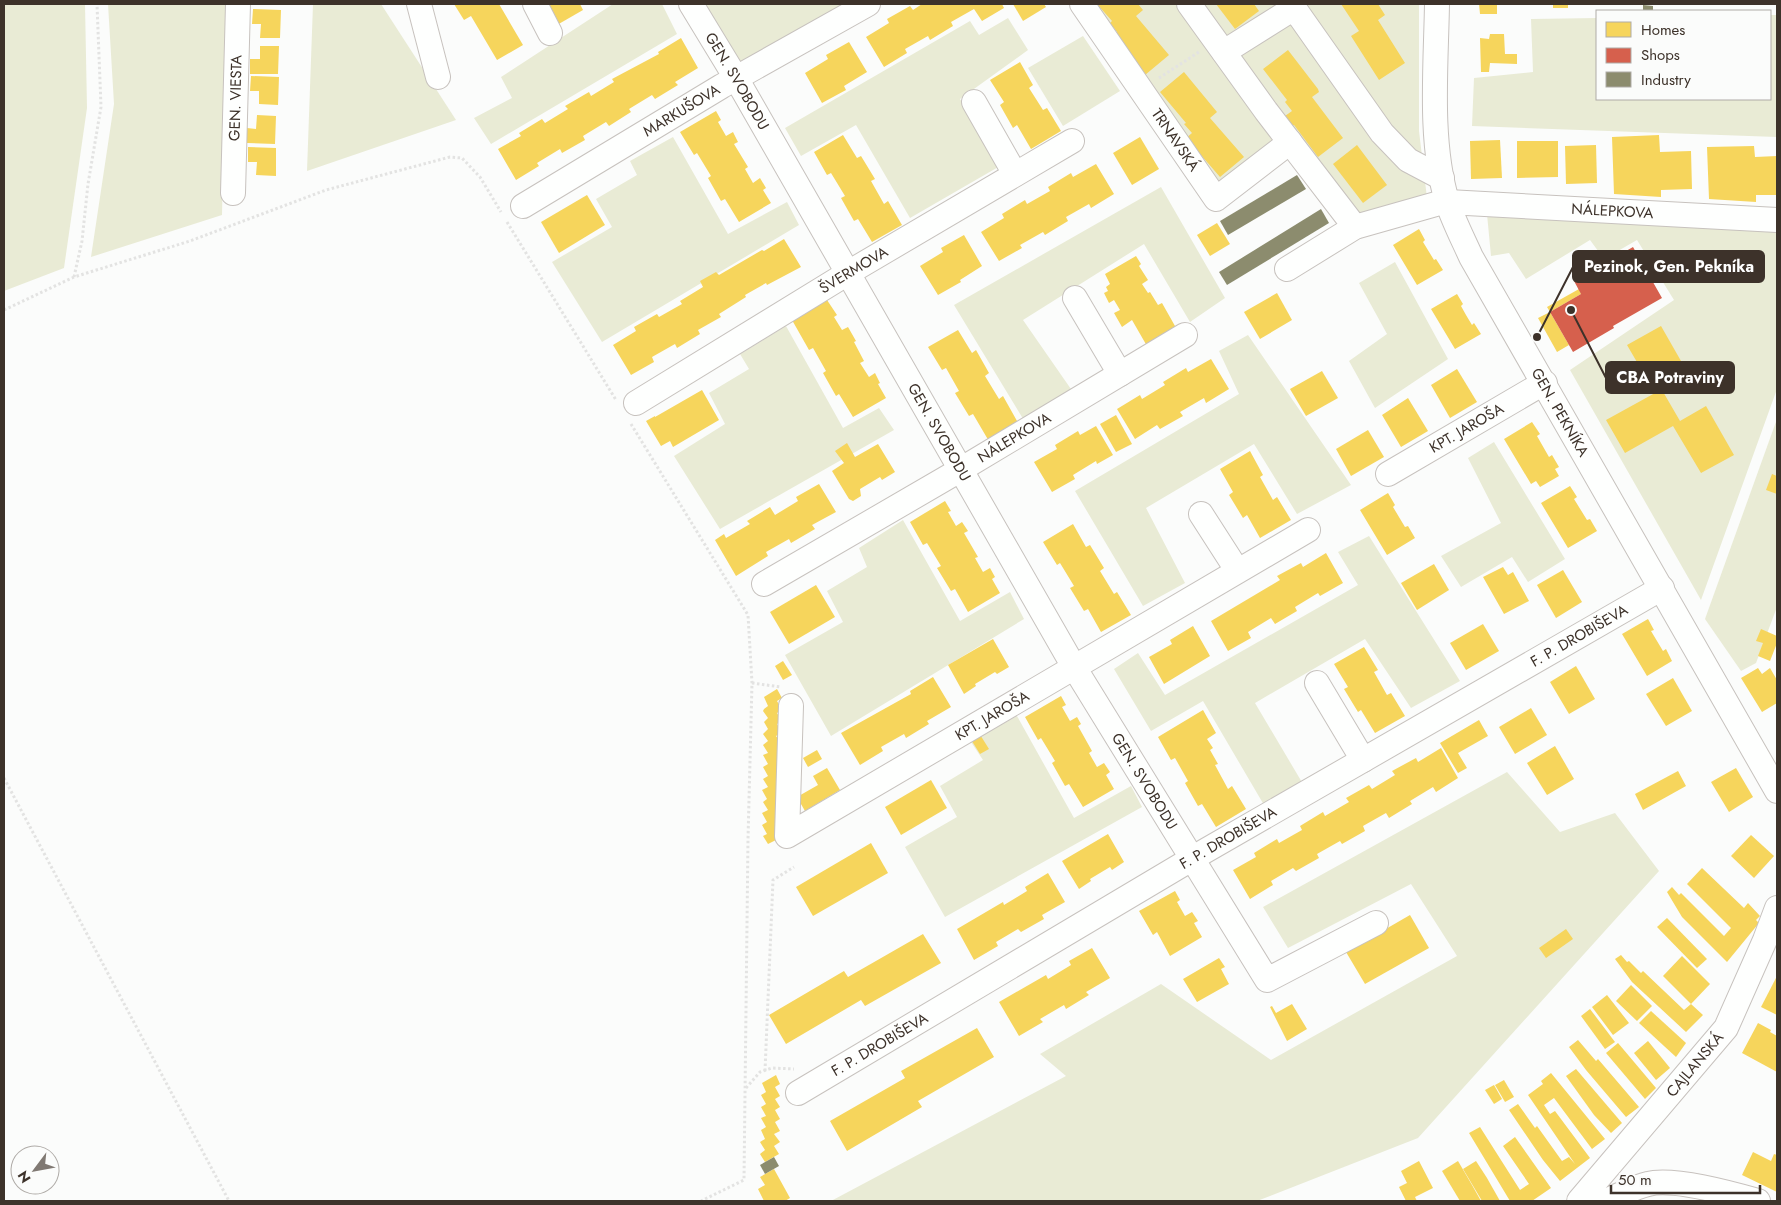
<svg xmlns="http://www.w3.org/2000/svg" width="1781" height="1205" viewBox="0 0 1781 1205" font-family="Jost,sans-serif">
	<rect width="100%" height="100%" fill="#fbfcfb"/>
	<!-- green -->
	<g fill="#e9ebd5">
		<path d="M4 4H85L87 108 64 268 4 291Z"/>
		<path d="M108 4H226L222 215 91 257 114 104Z"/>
		<path d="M313 4H381L456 120 307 171Z"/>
		<path d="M613 4H662L677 34 491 144 474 118 512 98 501 77Z"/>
		<path d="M698 4H842L845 8 739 70Z"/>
		<path d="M1089 4H1180L1279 140 1216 190Z"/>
		<path d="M1199 4H1419V131L1427 198 1356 219Z"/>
		<path d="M1770 15H1777V137L1472 126 1474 78 1533 72 1531 19 1597 18V99H1770Z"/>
		<path d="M1008 18 1028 50 960 99 1000 166 910 218 856 125 801 156 785 128 970 21 979 35Z"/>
		<path d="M1083 36 1120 91 1063 126 1028 68Z"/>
		<path d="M673 137 728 234 787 202 799 225 602 342 552 262 612 227 596 199 637 175 630 161Z"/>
		<path d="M1161 187 1225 298 1190 322 1144 244 1023 320 1073 392 1025 422 954 305Z"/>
		<path d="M1487 214 1777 230V389L1701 600 1570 370 1674 300 1637 240 1604 259 1590 240 1526 279 1509 253 1491 256Z"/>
		<path d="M1395 262 1448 359 1375 408 1349 361 1387 334 1359 283Z"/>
		<path d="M786 326 843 428 879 408 894 430 720 529 674 456 725 424 709 393 749 369 740 354Z"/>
		<path d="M1248 335 1351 485 1297 514 1254 444 1146 508 1185 583 1143 606 1075 491 1239 394 1219 351Z"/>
		<path d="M1777 419V607L1756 663 1741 671 1705 619Z"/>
		<path d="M1494 442 1565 559 1528 582 1512 557 1461 587 1441 556 1501 523 1468 458Z"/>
		<path d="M903 520 960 621 1010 592 1024 619 831 736 785 655 843 622 827 591 867 567 859 548Z"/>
		<path d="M1369 536 1460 681 1411 708 1365 639 1255 703 1303 784 1264 805 1203 701 1151 731 1114 669 1138 653 1165 695 1358 585 1338 552Z"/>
		<path d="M1017 716 1074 818 1131 786 1142 807 945 917 905 847 957 817 940 786 983 760 971 742Z"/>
		<path d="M1507 772 1560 832 1615 813 1659 871 1418 1138 1257 1201H831L1066 1076 1040 1054 1161 984 1271 1060 1457 956 1411 884 1288 948 1263 907Z"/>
	</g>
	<!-- homes -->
	<g fill="#f6d55c">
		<path d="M454 4H499L523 45 497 60 471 16 464 20Z"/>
		<path d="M545 4H580L583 10 557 25Z"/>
		<path d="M922 4H1002L1004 8 982 21 974 9 951 22 953 26 930 40 928 36 905 49 907 53 884 67 866 37 889 23 887 19 910 6 913 10Z"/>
		<path d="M1013 4H1044L1046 7 1023 21Z"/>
		<path d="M1097 4H1138L1143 10 1136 16 1169 55 1145 75 1120 45 1110 37 1117 32 1110 23 1112 21Z"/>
		<path d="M1216 4H1254L1259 11 1235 29Z"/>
		<path d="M1341 4H1378L1385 15 1378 20 1405 63 1379 80 1351 36 1359 31Z"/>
		<path d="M1479 4H1497V14H1480Z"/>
		<rect x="1553" y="4" width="15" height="4"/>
		<path d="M253 9 281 10 280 38H260L261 24H252Z"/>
		<path d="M1490 34H1504L1505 54H1517V64L1490 63 1489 72H1481L1480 38 1489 39Z"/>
		<path d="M681 38 698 68 675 82 678 85 655 99 652 95 629 109 631 112 609 126 606 122 583 136 585 140 562 153 560 149 537 163 539 166 516 180 498 149 521 136 519 133 542 119 545 123 568 109 565 106 589 92 591 96 614 82 612 79 659 54 658 52Z"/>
		<path d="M849 42 867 72 844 86 846 90 822 103 805 73 828 59 826 55Z"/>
		<path d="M260 46H279L278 74H250V59H260Z"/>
		<path d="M1288 50 1318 89 1319 92 1312 97 1343 138 1318 157 1294 125 1292 126 1285 116 1292 111 1285 102 1287 100 1263 69Z"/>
		<path d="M1020 62 1033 85 1029 88 1043 110 1047 108 1061 131 1031 149 1017 125 1013 128 1000 105 1004 102 990 80Z"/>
		<path d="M1184 72 1217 112 1210 118 1244 157 1220 177 1194 147 1185 139 1192 133 1184 124 1186 123 1160 92Z"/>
		<path d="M251 76 279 77 278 105 259 104V91H250Z"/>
		<path d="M716 111 721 120 718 122 726 136 733 132 738 142 734 144 748 167 745 169 753 183 760 178 766 188 763 190 771 203 739 222 725 199 721 201 708 178 711 176 697 153 694 155 680 132Z"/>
		<path d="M257 115 276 116 275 144 247 143V128L256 129Z"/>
		<path d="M843 135 857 158 861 156 875 179 871 181 884 204 888 201 902 225 872 242 858 219 854 221 841 198 845 196 831 173 827 175 814 152Z"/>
		<path d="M1659 135 1660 152 1691 151 1692 189 1661 190V197L1614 194 1612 137Z"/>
		<path d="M1140 137 1159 169 1132 185 1113 153Z"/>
		<path d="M1500 140 1502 178 1471 179 1470 141Z"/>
		<path d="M1517 141H1558V177L1517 178Z"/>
		<path d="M1357 145 1387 185 1363 203 1333 164Z"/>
		<path d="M1596 145 1597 183 1566 184 1565 146Z"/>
		<path d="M1754 146 1755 157 1777 156V195H1756V202L1709 199 1707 147Z"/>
		<path d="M248 147 276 148V176L256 175 257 162H248Z"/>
		<path d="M1096 164 1114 194 1091 208 1089 204 1066 217 1068 221 1045 235 1043 232 1020 245 1022 248 999 261 981 232 1004 218 1002 214 1025 200 1027 204 1050 191 1048 187 1071 173 1073 177Z"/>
		<path d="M587 195 605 225 559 253 541 222Z"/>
		<path d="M1217 223 1230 244 1210 256 1197 235Z"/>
		<path d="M1419 229 1425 240 1423 242 1434 260 1436 259 1443 270 1417 285 1393 245Z"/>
		<path d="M964 235 982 266 960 280 961 282 938 295 920 266 943 252 941 248Z"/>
		<path d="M784 239 801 267 767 285 766 283 745 295 746 297 719 314 721 317 698 330 700 334 677 348 675 344 652 357 654 362 631 375 613 345 636 331 634 327 657 314 659 317 682 304 680 301 703 287 700 281 716 272 719 275 762 250 764 251Z"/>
		<path d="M1136 256 1141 264 1139 266 1148 280 1142 284 1148 293 1150 292 1158 305 1162 303 1175 326 1185 335 1151 353 1132 320 1122 327 1114 313 1120 310 1114 300 1109 303 1104 293 1108 291 1106 287 1110 284 1105 274Z"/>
		<path d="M1579 289 1581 294 1550 312 1569 345 1557 352 1538 318 1550 312 1547 307Z"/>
		<path d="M1277 293 1292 320 1260 339 1244 312Z"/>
		<path d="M1457 294 1463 304 1461 306 1466 315 1472 325 1474 323 1481 334 1455 349 1431 309Z"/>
		<path d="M827 300 837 315 834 317 842 330 848 327 856 341 854 342 864 361 860 363 869 377 875 373 880 383 878 384 886 398 853 417 839 394 836 396 823 373 826 371 813 348 809 350 792 320Z"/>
		<path d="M1661 326 1689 375 1662 390 1680 421 1706 406 1734 455 1701 473 1673 426 1625 453 1606 420 1655 393 1627 345Z"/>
		<path d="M958 330 972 353 976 350 989 373 985 376 999 399 1003 396 1021 428 990 443 973 414 969 416 955 393 959 391 946 368 942 370 928 347Z"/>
		<path d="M1211 359 1229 389 1206 403 1204 398 1180 412 1183 416 1160 429 1157 425 1135 439 1117 409 1140 395 1142 399 1165 385 1163 382 1186 368 1188 372Z"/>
		<path d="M1457 369 1477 402 1450 418 1431 385Z"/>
		<path d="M1322 371 1338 398 1306 416 1290 389Z"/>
		<path d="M702 390 719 420 673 447 670 441 661 446 646 421 655 416V417Z"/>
		<path d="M1408 398 1428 431 1401 447 1382 415Z"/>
		<path d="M1116 415 1132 444 1116 452 1100 424Z"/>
		<path d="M1532 422 1540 434 1537 436 1549 457 1552 455 1559 467 1555 469 1559 476 1540 487 1536 481 1531 484 1504 439Z"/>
		<path d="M1096 426 1113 455 1097 464 1096 461 1073 475 1075 479 1052 492 1034 462 1057 449 1055 445 1078 431 1080 435Z"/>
		<path d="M1368 430 1384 457 1351 476 1336 449Z"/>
		<path d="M847 443 855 457 878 444 895 472 882 480 880 477 860 489 861 496 853 501 849 499 832 471 844 463 835 451Z"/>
		<path d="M1250 451 1263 475 1260 477 1273 500 1277 497 1291 520 1260 538 1247 515 1243 518 1229 495 1233 492 1220 469Z"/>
		<path d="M1772 474 1777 476V494L1766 490Z"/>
		<path d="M819 484 836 512 812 525 815 529 791 543 789 539 766 552 768 556 736 576 715 540 724 534 726 538 750 524 747 521 770 507 775 515 798 501 796 497Z"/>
		<path d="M1570 486 1577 497 1574 499 1587 520 1590 519 1597 531 1568 548 1541 503Z"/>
		<path d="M1388 493 1395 505 1393 507 1405 527 1408 526 1415 538 1387 555 1360 510Z"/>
		<path d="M945 501 951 511 948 512 956 526 962 522 968 531 964 533 978 557 975 558 983 572 990 568 995 577 992 579 1000 593 968 612 955 589 951 591 937 568 941 566 927 543 923 545 910 522Z"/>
		<path d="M1073 524 1086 547 1090 545 1104 568 1100 571 1114 594 1117 592 1131 615 1101 632 1088 609 1084 611 1070 588 1074 586 1060 563 1057 565 1043 542Z"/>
		<path d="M1326 553 1343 583 1320 596 1318 593 1295 607 1297 611 1275 624 1271 618 1248 632 1251 638 1228 651 1211 621 1280 580 1277 576 1301 563 1303 567Z"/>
		<path d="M1434 564 1449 590 1417 610 1401 583Z"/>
		<path d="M1503 567 1508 575 1513 572 1529 601 1504 614 1483 577Z"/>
		<path d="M1563 570 1582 602 1556 618 1537 585Z"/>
		<path d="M816 585 835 617 789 644 770 612Z"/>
		<path d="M1648 619 1654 630 1651 631 1663 651 1666 649 1672 661 1647 676 1622 634Z"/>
		<path d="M1483 624 1499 651 1466 670 1450 643Z"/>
		<path d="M1193 626 1210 656 1164 684 1149 657 1172 644 1170 640Z"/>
		<path d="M1761 629 1777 636V643L1770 661 1758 656 1763 643 1756 641Z"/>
		<path d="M993 639 1009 667 997 674 995 672 975 684 976 686 964 694 948 665Z"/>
		<path d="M1364 647 1378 670 1374 672 1387 695 1391 693 1405 716 1375 733 1361 710 1358 712 1344 689 1348 687 1334 664Z"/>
		<path d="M783 661 792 675 783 680 775 666Z"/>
		<path d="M1576 666 1595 699 1569 714 1550 682Z"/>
		<path d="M1758 668 1762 674 1770 668 1777 680V703L1762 712 1741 678Z"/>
		<path d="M933 677 951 707 927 721 929 724 906 738 904 734 881 747 883 751 860 765 841 733 911 694 910 691Z"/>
		<path d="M1673 678 1692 711 1666 726 1646 694Z"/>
		<path d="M777 689 782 698 777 701 782 710 777 713 782 721 777 724 782 733 776 736 782 744 777 748 782 756 777 759 782 768 777 770 782 779 776 782 781 791 782 837 768 844 763 836 767 834 762 825 767 822 762 813 768 810 763 802 767 799 762 790 768 787 763 779 768 776 763 767 768 764 763 755 768 753 763 745 768 741 763 734 768 729 764 722 768 718 763 711 764 709 768 706 764 697Z"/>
		<path d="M1061 696 1066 705 1062 707 1070 721 1077 717 1081 724 1078 726 1092 751 1089 753 1097 767 1104 763 1110 772 1106 775 1114 789 1083 807 1069 784 1065 786 1052 763 1055 761 1041 738 1038 740 1025 717Z"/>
		<path d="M1531 708 1547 735 1515 754 1499 727Z"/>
		<path d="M1203 710 1216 733 1207 739 1213 748 1210 750 1218 764 1215 765 1228 789 1232 786 1246 809 1216 827 1202 804 1198 806 1185 783 1188 781 1175 758 1171 760 1158 737Z"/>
		<path d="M1479 720 1488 736 1458 753 1467 768 1458 773 1440 743Z"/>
		<path d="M979 733 989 749 980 754 970 738Z"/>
		<path d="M1555 746 1574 779 1547 795 1527 763Z"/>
		<path d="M1441 748 1458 778 1436 792 1433 787 1410 801 1412 804 1389 818 1386 813 1363 826 1365 831 1342 844 1340 841 1317 854 1319 858 1296 871 1293 868 1271 881 1273 885 1250 899 1233 870 1256 857 1254 853 1277 839 1279 843 1302 830 1300 826 1323 812 1325 816 1349 802 1346 798 1369 785 1372 789 1395 775 1392 771 1416 758 1418 762Z"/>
		<path d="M817 750 822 759 808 767 803 758Z"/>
		<path d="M827 768 840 790 805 811 797 797 818 785 813 776Z"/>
		<path d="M1736 768 1753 797 1729 812 1711 782Z"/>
		<path d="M1678 771 1686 786 1643 810 1635 794Z"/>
		<path d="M931 780 947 808 901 835 885 807Z"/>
		<path d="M1108 834 1124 862 1112 870 1110 867 1090 879 1091 881 1079 889 1062 861Z"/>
		<path d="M1751 835 1774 856 1754 878 1731 856Z"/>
		<path d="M871 843 888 873 813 916 796 887Z"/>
		<path d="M1702 868 1744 908 1748 903 1760 916 1756 920 1759 923 1727 962 1682 917 1667 892 1672 887 1679 895 1681 893 1724 936 1731 928 1687 884Z"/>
		<path d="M1048 873 1065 902 1042 915 1044 919 1021 932 1018 929 996 942 998 946 974 960 957 929 1003 902 1004 905 1027 891 1025 887Z"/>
		<path d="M1175 891 1180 900 1177 902 1185 916 1192 912 1198 921 1194 923 1202 937 1170 956 1157 932 1153 935 1139 911Z"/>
		<path d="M1410 915 1429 948 1365 984 1346 952Z"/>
		<path d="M1667 918 1707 959 1697 968 1657 927Z"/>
		<path d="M1566 929 1573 939 1546 958 1539 948Z"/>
		<path d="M923 934 941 963 865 1006 861 1000 786 1044 769 1015 844 971 848 977Z"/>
		<path d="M1092 948 1110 978 1086 992 1089 995 1066 1009 1064 1005 1040 1019 1043 1022 1019 1036 999 1002 1046 975 1048 979 1071 965 1069 961Z"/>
		<path d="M1621 955 1627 962 1629 961 1641 973 1643 971 1684 1010 1691 1004 1703 1015 1686 1032 1632 982 1615 959Z"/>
		<path d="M1682 956 1710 984 1691 1004 1663 976Z"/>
		<path d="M1219 958 1225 967 1221 969 1229 984 1197 1002 1183 979Z"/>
		<path d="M1777 976V1015L1761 1007Z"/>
		<path d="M1631 985 1652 1006 1637 1021 1616 1001Z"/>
		<path d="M1607 995 1629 1023 1613 1035 1592 1007Z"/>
		<path d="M1292 1004 1307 1029 1287 1041 1270 1007 1272 1006 1276 1013Z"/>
		<path d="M1590 1009 1615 1042 1605 1049 1581 1016Z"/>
		<path d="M1651 1011 1686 1043 1676 1057 1639 1023Z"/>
		<path d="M1758 1023 1771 1030 1770 1032 1777 1036V1072L1742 1053Z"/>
		<path d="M977 1028 994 1057 918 1101 922 1107 847 1151 830 1121 905 1078 901 1071Z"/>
		<path d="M1578 1040 1596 1061 1598 1059 1639 1107 1626 1117 1586 1070 1569 1047Z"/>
		<path d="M1648 1041 1670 1068 1656 1080 1634 1053Z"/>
		<path d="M1618 1043 1656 1088 1645 1099 1606 1053Z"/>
		<path d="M1576 1069 1622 1123 1611 1133 1594 1115 1566 1076Z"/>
		<path d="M1551 1073 1605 1139 1592 1149 1554 1098 1544 1105 1550 1114 1555 1111 1590 1158 1560 1181 1543 1160 1509 1110 1518 1104 1535 1128 1537 1126 1562 1161 1569 1157 1575 1164 1528 1095 1543 1084 1541 1081Z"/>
		<path d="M776 1075 780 1084 775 1087 780 1096 775 1099 780 1107 775 1110 780 1119 775 1122 780 1131 774 1134 780 1142 774 1146 779 1154 765 1162 760 1154 765 1150 760 1142 765 1139 761 1130 766 1127 761 1118 766 1116 761 1107 766 1104 761 1095 766 1092 762 1083Z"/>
		<path d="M1504 1080 1514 1097 1505 1102 1495 1085Z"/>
		<path d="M1494 1085 1502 1099 1494 1104 1485 1090Z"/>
		<path d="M1480 1127 1520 1190 1529 1184 1503 1146 1515 1137 1551 1188 1532 1201H1510L1469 1133Z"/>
		<path d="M1753 1152 1771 1161 1774 1154 1777 1155V1192L1742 1175Z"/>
		<path d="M1419 1161 1433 1188 1415 1197 1417 1201H1406L1399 1187 1407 1183 1401 1171Z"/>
		<path d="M1458 1161 1472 1185 1481 1201H1460L1442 1171Z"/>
		<path d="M1476 1161 1487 1178 1500 1201H1482L1463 1169Z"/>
		<path d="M774 1169 790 1198 785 1201H764L758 1189 765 1185 760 1177Z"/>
	</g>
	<!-- shops -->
	<path fill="#d6604d" d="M1633 247 1662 298 1613 326 1614 328 1573 352 1550 312 1581 294 1574 281Z"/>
	<!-- industry -->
	<g fill="#8c8c6e">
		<path d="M1643 5 1653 6V11H1643Z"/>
		<path d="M1297 175 1306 189 1228 235 1220 221Z"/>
		<path d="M1321 209 1329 223 1227 285 1219 272Z"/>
		<path d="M774 1157 779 1166 765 1174 760 1165Z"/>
	</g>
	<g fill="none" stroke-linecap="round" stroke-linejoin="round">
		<!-- street casing -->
		<g stroke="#c7c2be" stroke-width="26">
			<g id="street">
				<path d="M419 4 438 77"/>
				<path d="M535 4 550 33"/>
				<path id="s1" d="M691 4 736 78 1074 667 1267 980 1376 923"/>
				<path id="s2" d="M1082 4 1216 199 1290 142"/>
				<path d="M1189 4 1266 111 1355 227"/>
				<path id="s3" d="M1437 4C1436 66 1429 141 1447 201 1453 220 1463 239 1471 257L1777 791"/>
				<path d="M1224 52 1294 8 1382 133 1408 160 1442 178"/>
				<path d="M974 102 1015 174"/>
				<path id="s4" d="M233 193 238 4"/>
				<path id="s5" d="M523 206 722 86 868 4"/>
				<path id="s6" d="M1287 269 1355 227 1436 204 1448 202 1777 220"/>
				<path d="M1075 298 1120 374"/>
				<path id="s7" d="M636 403 848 273 1072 141"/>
				<path id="s8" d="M1388 474 1535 388 1545 383"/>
				<path d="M1201 514 1237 570"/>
				<path id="s9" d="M764 584 960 470 1185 335"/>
				<path d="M1317 683 1363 760"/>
				<path id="s10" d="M791 706 787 836 1308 530"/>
				<path id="s11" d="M798 1093 1205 851 1662 588"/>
				<path id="s12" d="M1579 1201 1726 1028 1765 940 1777 908"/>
				<path d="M1605 1201C1619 1196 1634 1187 1648 1184 1672 1177 1733 1194 1758 1201"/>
			</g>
		</g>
		<!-- path -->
		<g stroke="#e3e3e2" stroke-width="3" stroke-dasharray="2.5 2.5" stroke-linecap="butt">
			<path d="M1159 78 1199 52"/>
			<path d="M507 222 616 400"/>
			<path d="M74 277 82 241 88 184 101 107 97 4"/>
			<path d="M4 310 74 277 190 241 326 190 450 157 462 158 480 177 501 212"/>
			<path d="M631 424 748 615 752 683 748 839 744 1180 701 1201"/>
			<path d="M752 683 781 687"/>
			<path d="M4 778 229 1201"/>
			<path d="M765 1071 773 880 794 867"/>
			<path d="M746 1088 760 1072 772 1068 794 1069"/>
		</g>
		<!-- street -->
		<use href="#street" stroke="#fefffe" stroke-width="24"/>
	</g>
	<g text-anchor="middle" stroke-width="5" stroke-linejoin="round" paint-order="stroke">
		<!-- street labels -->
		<g font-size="15" fill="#3d322a" stroke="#fbfcfb">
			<text dy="5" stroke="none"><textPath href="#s1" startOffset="90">GEN. SVOBODU</textPath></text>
			<text dy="5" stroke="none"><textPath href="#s4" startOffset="95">GEN. VIESTA</textPath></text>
			<text dy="5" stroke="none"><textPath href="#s5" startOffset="185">MARKUŠOVA</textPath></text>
			<text dy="5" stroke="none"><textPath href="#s2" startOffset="165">TRNAVSKÁ</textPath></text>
			<text dy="5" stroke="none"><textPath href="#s6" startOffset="341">NÁLEPKOVA</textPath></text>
			<text dy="5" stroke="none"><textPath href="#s7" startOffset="255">ŠVERMOVA</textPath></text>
			<text dy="5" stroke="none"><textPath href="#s3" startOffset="438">GEN. PEKNÍKA</textPath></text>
			<text dy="5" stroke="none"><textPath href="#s8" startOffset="91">KPT. JAROŠA</textPath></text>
			<text dy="5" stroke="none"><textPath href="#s1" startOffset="495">GEN. SVOBODU</textPath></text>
			<text dy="5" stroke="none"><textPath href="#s9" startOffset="290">NÁLEPKOVA</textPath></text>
			<text dy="5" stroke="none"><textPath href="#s11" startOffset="905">F. P. DROBIŠEVA</textPath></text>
			<text dy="5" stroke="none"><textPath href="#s10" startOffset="368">KPT. JAROŠA</textPath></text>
			<text dy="5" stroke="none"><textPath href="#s1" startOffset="900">GEN. SVOBODU</textPath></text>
			<text dy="5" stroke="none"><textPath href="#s11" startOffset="500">F. P. DROBIŠEVA</textPath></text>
			<text dy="5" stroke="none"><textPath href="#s11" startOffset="95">F. P. DROBIŠEVA</textPath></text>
			<text dy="5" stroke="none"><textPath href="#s12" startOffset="179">CAJLANSKÁ</textPath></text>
		</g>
	</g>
	<!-- callouts -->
	<path fill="none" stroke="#3d322a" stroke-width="2" d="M1537 337L1573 267M1571 310L1606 378"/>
	<g fill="#3d322a" stroke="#fbfcfb" stroke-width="2">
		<circle cx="1537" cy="337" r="5"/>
		<circle cx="1571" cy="310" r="5"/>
	</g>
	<g fill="#3d322a" stroke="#3d322a" stroke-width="2">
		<rect x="1573" y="251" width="191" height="31" rx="5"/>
		<rect x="1606" y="362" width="128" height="31" rx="5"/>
	</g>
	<g font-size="16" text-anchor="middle" font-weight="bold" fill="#fff">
		<text x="1669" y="272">Pezinok, Gen. Pekníka</text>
		<text x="1670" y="383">CBA Potraviny</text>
	</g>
	<!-- border -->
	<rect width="1781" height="1205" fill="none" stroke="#3d322a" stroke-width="10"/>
	<!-- legend -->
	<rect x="1596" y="10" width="175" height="90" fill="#fbfcfb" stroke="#afaba7"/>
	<rect x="1606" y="22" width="25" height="15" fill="#f6d55c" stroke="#afaba7"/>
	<text x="1641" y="35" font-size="15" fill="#3d322a">Homes</text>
	<rect x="1606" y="48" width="25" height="15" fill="#d6604d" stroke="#afaba7"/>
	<text x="1641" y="60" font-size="15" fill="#3d322a">Shops</text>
	<rect x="1606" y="72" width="25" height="15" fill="#8c8c6e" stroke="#afaba7"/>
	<text x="1641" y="85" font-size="15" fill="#3d322a">Industry</text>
	<!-- north arrow -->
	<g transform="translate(35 1170) rotate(238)"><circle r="24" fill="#fbfcfb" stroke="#afaba7"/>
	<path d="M0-4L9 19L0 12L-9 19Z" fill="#807973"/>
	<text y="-8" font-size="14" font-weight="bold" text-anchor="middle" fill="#3d322a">N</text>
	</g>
	<!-- scale -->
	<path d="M1611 1185v8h149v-8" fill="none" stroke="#3d322a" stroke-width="2.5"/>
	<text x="1618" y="1185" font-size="15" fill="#3d322a" stroke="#fbfcfb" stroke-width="4" paint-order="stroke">50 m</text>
</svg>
